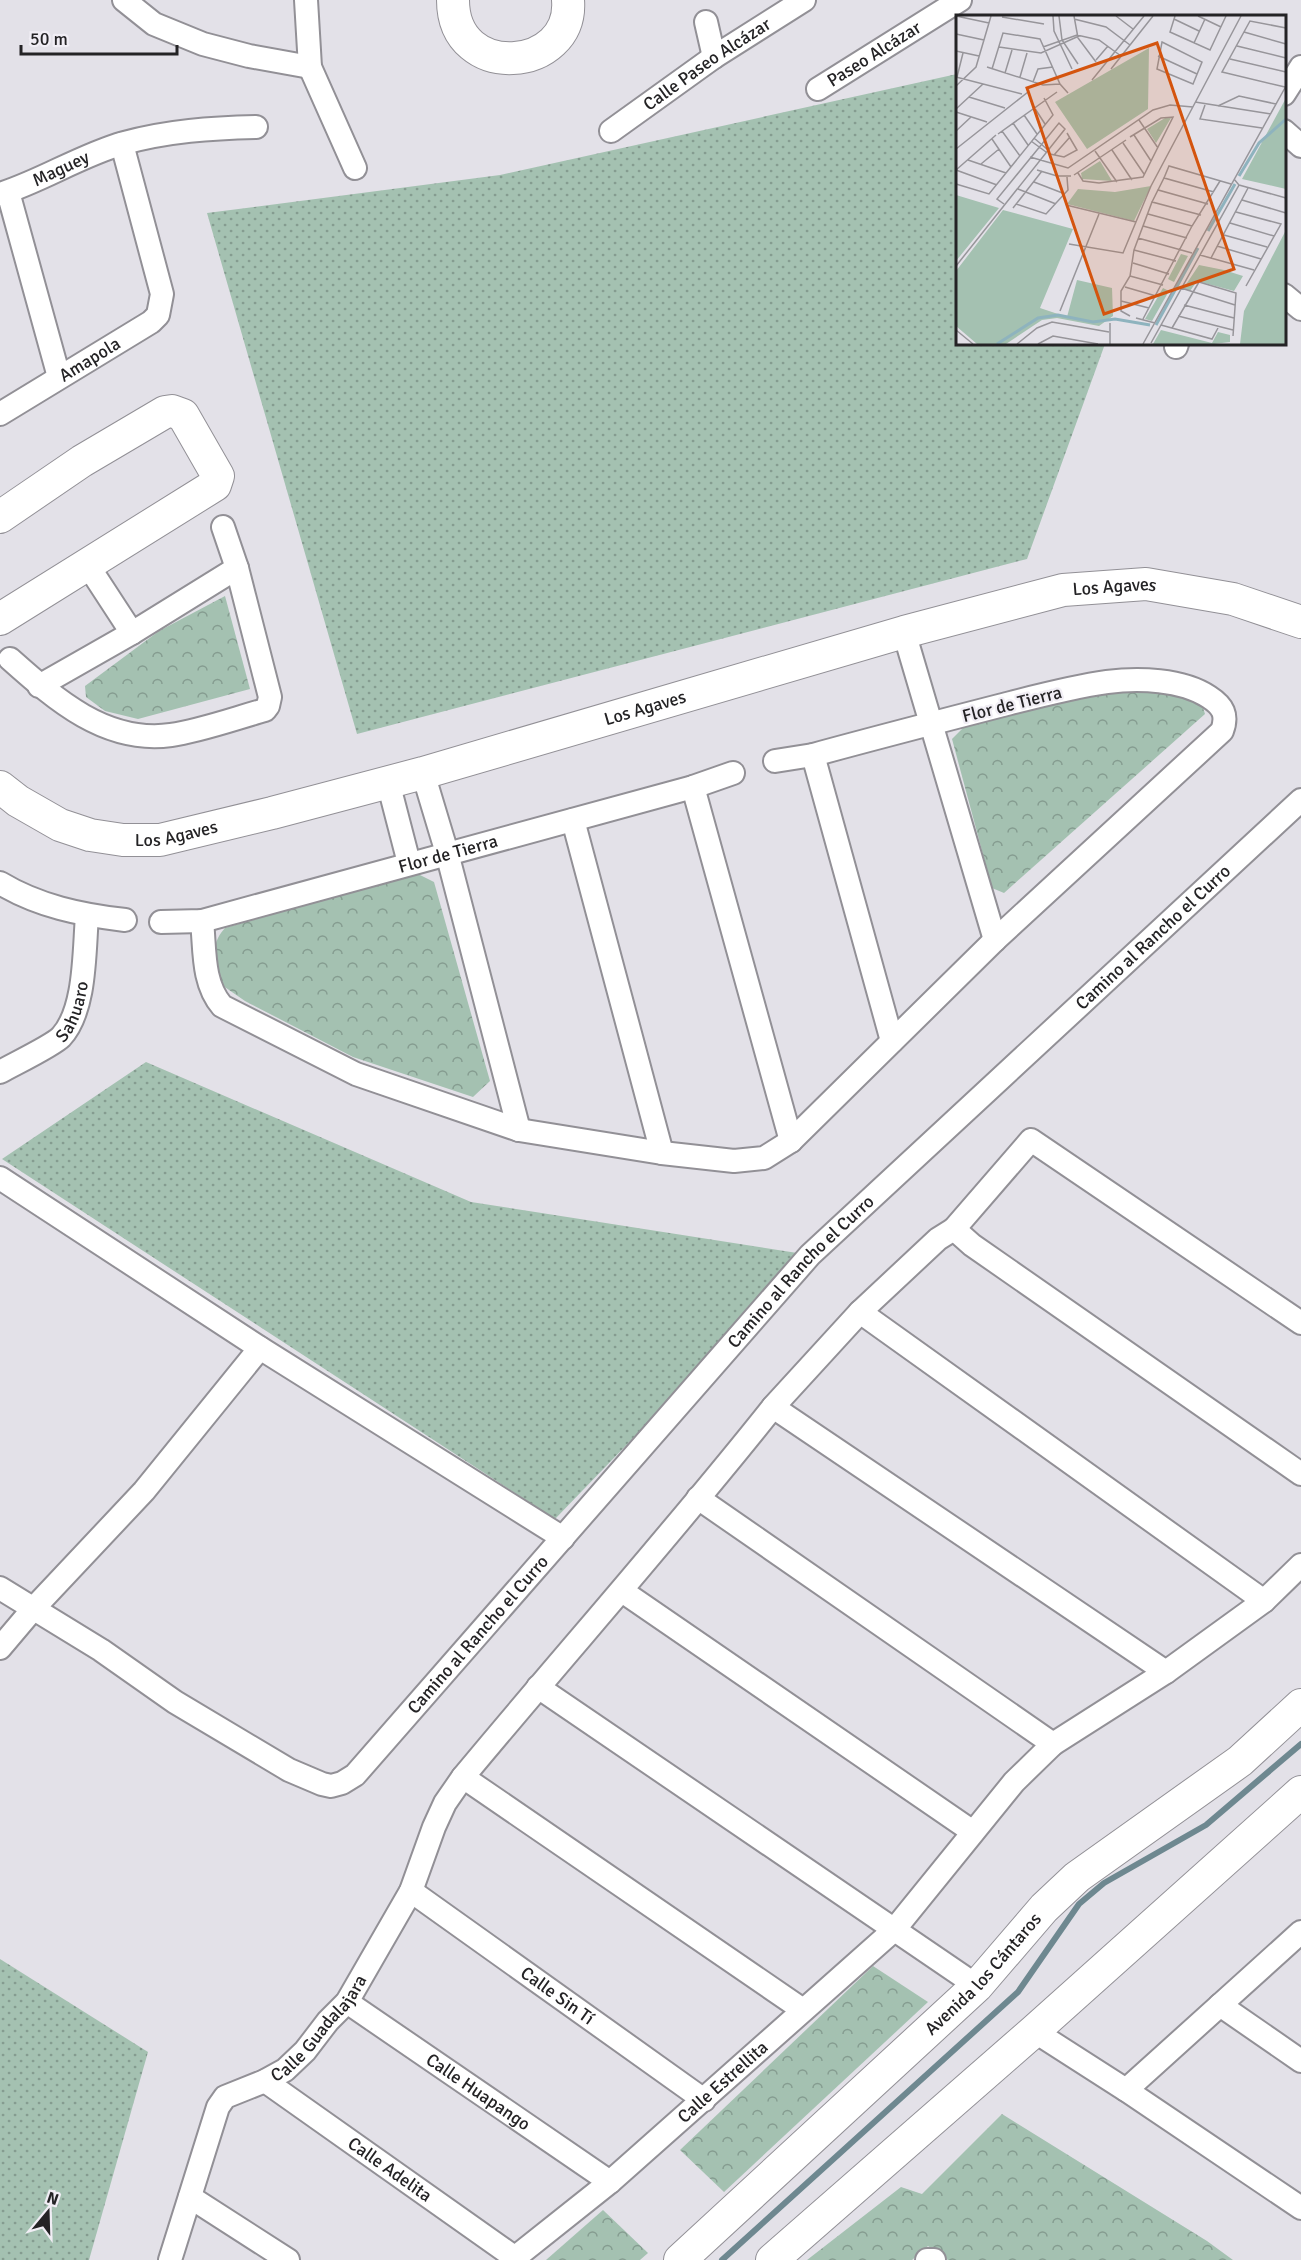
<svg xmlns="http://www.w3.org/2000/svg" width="1301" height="2260" viewBox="0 0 1301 2260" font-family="Signika,sans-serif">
	<defs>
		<pattern id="grass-dots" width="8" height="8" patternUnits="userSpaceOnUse" patternTransform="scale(1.5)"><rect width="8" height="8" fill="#a4c1b1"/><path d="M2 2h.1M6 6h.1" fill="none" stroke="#859c90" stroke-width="1.8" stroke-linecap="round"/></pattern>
		<pattern id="park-crowns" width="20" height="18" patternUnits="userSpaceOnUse" patternTransform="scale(1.5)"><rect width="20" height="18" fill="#a4c1b1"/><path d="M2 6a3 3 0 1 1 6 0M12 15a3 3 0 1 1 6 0" fill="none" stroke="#859c90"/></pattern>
	</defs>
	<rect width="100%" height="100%" fill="#e3e1e8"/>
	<!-- grass -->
	<g fill="url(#grass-dots)">
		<path d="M957 74 958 344H1105L1027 559 357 734 207 213 500 175Z"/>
		<path d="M146 1062 471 1202 810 1255 555 1519 2 1159Z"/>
		<path d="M0 1959 148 2052 89 2260H0Z"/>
	</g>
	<!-- park -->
	<g fill="url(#park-crowns)">
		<path d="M225 596 250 689 138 719 105 711 86 697 85 686 159 631Z"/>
		<path d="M1144 690 1201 701 1205 714 1004 893 992 888 952 739 963 728 1081 697Z"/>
		<path d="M416 873 434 882 490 1081 473 1097 353 1057 245 1001 216 981C215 959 210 944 225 928Z"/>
		<path d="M873 1966 928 2002 724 2192 680 2150Z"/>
		<path d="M1002 2114 1207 2241 1233 2260H948L928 2246 912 2260H807L901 2187 922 2194Z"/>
		<path d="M603 2210 648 2253 640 2260H546Z"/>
	</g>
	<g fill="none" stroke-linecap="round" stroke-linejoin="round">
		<!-- stream -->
		<path stroke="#6e8890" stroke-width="6" d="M722 2260 1018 1992 1079 1904 1104 1883 1206 1825 1301 1744"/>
		<!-- street casing -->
		<g stroke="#929096" stroke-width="26">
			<g id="street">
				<path d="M124 0 154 24 203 44 249 56 310 67"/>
				<path d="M306 0 310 67 355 168"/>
				<path d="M706 22 714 57"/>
				<path id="s1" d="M818 89 960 0"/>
				<path d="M1284 94 1301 67"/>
				<path id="s2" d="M611 131 714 57 804 0"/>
				<path d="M1284 131 1301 146"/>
				<path d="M8 192 59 377"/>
				<path id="s3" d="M0 194C42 181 81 155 124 143 168 131 211 128 256 127"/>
				<path d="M1284 295 1301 309"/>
				<path d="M1176 347 1177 344"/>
				<path id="s4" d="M0 414 151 322 158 315 162 294 122 144"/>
				<path d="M87 564 132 633"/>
				<path d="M904 632 995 940"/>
				<path d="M10 659C56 700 106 744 171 735 200 731 236 718 265 710L268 706 270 697 237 568 223 527"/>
				<path d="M39 686 132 633 237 568"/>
				<path d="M813 755 892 1041"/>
				<path d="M423 773 447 853 519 1130"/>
				<path d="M388 782 409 863"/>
				<path d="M693 787 791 1141"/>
				<path d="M573 820 662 1153"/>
				<path d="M0 883C38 906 81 915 125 920"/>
				<path d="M202 921C205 949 202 983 222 1006L356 1074 519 1130 662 1153 734 1161 764 1158 791 1141 995 940 1222 731C1228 715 1223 706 1209 697 1182 679 1138 678 1107 682 1071 687 1034 697 999 706 937 722 875 738 813 755L775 761"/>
				<path id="s5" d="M161 922 202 921 693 787 733 773"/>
				<path id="s6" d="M0 1072C14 1064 52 1046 61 1037 86 1010 84 951 87 916"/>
				<path d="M0 1178 260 1348 563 1538"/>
				<path d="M954 1229 1031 1140 1301 1323"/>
				<path d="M860 1312 938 1239 954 1229 972 1245 1301 1474"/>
				<path d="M773 1407 860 1312 1264 1601"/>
				<path d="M698 1498 1053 1744"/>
				<path id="s7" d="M0 1588 101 1650 175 1702 289 1770 322 1784 331 1786 342 1783 355 1775 810 1255 1301 800"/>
				<path d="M622 1591 973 1832"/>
				<path d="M0 1648 33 1609 144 1491 260 1348"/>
				<path d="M538 1687 977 1986"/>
				<path d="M463 1777 803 2010"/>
				<path id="s8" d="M411 1891 704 2100"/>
				<path id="s9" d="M347 2002 610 2182"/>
				<path d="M1220 2005 1301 2061"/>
				<path d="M1034 2031 1126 2090 1301 2208"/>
				<path id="s10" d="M265 2081 514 2257"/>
				<path d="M1126 2090 1301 1932"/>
				<path d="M190 2197 288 2260"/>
				<path id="s11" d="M170 2260 218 2107 225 2097 265 2081 285 2070 305 2051 328 2021 347 2002 411 1891 434 1827 445 1803 463 1777C566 1653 673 1533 773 1407L1166 1672"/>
				<path id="s12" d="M512 2260 610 2182 894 1930 1014 1782 1053 1744 1166 1672 1264 1601 1301 1565"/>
				<path d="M927 2260H934"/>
			</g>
		</g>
		<!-- secondary casing -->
		<g stroke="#929096" stroke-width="34">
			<g id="secondary">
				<path d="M453 0C453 83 574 72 568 0"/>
				<path d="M0 517 82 461 165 412 172 411 183 415 218 476 215 485 0 619"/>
				<path id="s13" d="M0 787 18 801 60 825 90 835 123 840H160L272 813 423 773 904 632 1063 590 1146 584 1233 599 1301 622"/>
				<path id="s14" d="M680 2260 977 1986 1044 1908 1077 1877 1240 1761 1301 1705"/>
				<path d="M772 2260 1034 2031 1301 1792"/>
			</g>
		</g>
		<!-- street -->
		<use href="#street" stroke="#fff" stroke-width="22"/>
		<!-- secondary -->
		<use href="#secondary" stroke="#fff" stroke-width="32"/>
	</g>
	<g text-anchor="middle" stroke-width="4.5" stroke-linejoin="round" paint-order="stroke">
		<!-- street labels -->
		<g font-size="18" fill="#242325" stroke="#f1eef5">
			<text dy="6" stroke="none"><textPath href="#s1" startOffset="66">Paseo Alcázar</textPath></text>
			<text dy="6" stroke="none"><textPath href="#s2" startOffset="117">Calle Paseo Alcázar</textPath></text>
			<text dy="6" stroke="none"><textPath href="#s3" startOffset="66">Maguey</textPath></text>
			<text dy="6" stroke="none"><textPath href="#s4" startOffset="105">Amapola</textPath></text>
			<text dy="6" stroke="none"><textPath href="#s13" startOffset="1162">Los Agaves</textPath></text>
			<text transform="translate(1012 704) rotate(-14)" y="6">Flor de Tierra</text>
			<text dy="6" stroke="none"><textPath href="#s13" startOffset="676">Los Agaves</textPath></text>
			<text dy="6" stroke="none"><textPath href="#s13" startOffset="190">Los Agaves</textPath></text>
			<text dy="6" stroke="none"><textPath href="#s5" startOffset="296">Flor de Tierra</textPath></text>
			<text dy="6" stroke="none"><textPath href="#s7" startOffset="1572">Camino al Rancho el Curro</textPath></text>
			<text dy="6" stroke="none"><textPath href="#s6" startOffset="99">Sahuaro</textPath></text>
			<text dy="6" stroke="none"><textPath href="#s7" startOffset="1086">Camino al Rancho el Curro</textPath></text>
			<text dy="6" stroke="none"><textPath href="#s7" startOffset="600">Camino al Rancho el Curro</textPath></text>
			<text dy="6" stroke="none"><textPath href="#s14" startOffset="417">Avenida los Cántaros</textPath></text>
			<text dy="6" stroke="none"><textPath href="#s8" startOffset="180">Calle Sin Tí</textPath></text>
			<text dy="6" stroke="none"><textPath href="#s11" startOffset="292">Calle Guadalajara</textPath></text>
			<text dy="6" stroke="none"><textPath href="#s12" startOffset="276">Calle Estrellita</textPath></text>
			<text dy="6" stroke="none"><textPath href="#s9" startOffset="159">Calle Huapango</textPath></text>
			<text dy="6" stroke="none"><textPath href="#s10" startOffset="153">Calle Adelita</textPath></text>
		</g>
	</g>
	<!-- overview -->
	<g transform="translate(956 15)">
		<rect width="330" height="330" fill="#e3e1e8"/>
		<path d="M193 33 192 94 131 134 99 87ZM330 83V174L286 164ZM195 171 178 206 111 189 122 174 159 177ZM0 180 43 193 0 246ZM47 195 117 214 84 293 111 302 121 265 156 273 157 301 143 311 101 303 86 305 50 329H21L0 311V256ZM330 215V329H284L288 296Z" fill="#a4c1b1"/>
		<path d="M209 103H215L200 128 191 114ZM144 146 156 166 126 164 125 158ZM225 239 232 241 218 267 212 264ZM243 250 268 255 287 261 278 276 241 266 234 276 227 274ZM207 273 213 276 196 306 189 304ZM205 315 256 328 262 317 274 320V327L258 329H197Z" fill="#a4c1b1"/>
		<path fill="none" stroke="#8eb3be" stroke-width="3" d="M283 161 303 128 330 104M252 216 279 169M200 310 242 233M41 329 82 303 102 300 137 307 159 304 194 310"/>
		<path fill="none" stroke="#97959a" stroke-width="1.5" d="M0 1 33 8M97 1 98 16 116 54M103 1 106 25 122 49M118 1 122 23 140 47M160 1 177 14M219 1 214 17 254 35 270 1M242 1 265 12M46 2 88 9M118 4 150 12 174 30M218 4 243 16M288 17 330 29M0 19 28 25M206 27 246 47 237 69 201 54ZM238 28 249 4M281 31 330 43M43 32 85 38 123 21M87 32 121 20 143 25 165 41M0 36 23 41M202 41 241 59M274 44 330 57M140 45 152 31M31 52 87 70 104 69M36 54 47 18 84 24 104 69 112 78M155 54 197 1M49 58 56 35M0 62 66 79M1 62 7 38M64 62 71 38M136 65 188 1M77 67 82 54 97 52M0 71 20 52 35 1M329 72 266 57 294 6 330 13M13 82 49 93M239 87 315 99M249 90 244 104 306 113M262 91 283 81 320 89M78 92 89 109M0 94 27 69M0 97 31 107M68 100 81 119M183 105 202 133M57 108 72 130M0 116 15 102M46 116 64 141M42 119 101 77M178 120 195 146M78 123 92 135M36 124 55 152M75 126 90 137M167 128 188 159M0 134 72 77M156 135 176 165M139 136 161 167M94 139 108 142 121 135 111 118M98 140 114 122M74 142 112 153 197 95 214 90 237 92M12 145 50 158M25 149 43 134M0 155 40 120M0 155 41 170M81 155 101 161H115M122 158 127 166 143 168 187 162 217 102 205 103 174 122M118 160 170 125M208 163 213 151 275 169M78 167 109 179M0 169 33 179 97 100 88 83M283 170 330 183M62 174 100 189M202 175 208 163 258 177M286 185 330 198M196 187 202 175 252 189M60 189 90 199 112 175 111 162M110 190 180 207M57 193 86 156M280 197 325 209 290 271M192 199 236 211M274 208 318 221M187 211 231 223M268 220 311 232M182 223 236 238M113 229 167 238 195 171 285 1M261 231 305 244M178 235 220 246M244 240 298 255M255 243 292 173M177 248 213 259M0 251 109 114 103 108 41 184 48 189M174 261 207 270M169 272 200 281M225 273 279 290M165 286 193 293M228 290 278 303M104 296 143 199M174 301 165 296V276L174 261 178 235 196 187 245 200M222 301 277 315M180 303 199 308M187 304 236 211 264 166M154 308V329M205 310 256 324 262 313M216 313 243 267 280 278 277 321M0 315 17 329M195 328 283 170 278 164M61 329 81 313 96 307 153 317M82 329 97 321 142 329M187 329 330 71"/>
		<path fill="#d4540e" fill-opacity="0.15" stroke="#d4540e" stroke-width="3" d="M201 28 278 254 148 299 71 73Z"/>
		<rect width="330" height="330" fill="none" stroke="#242325" stroke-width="3"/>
	</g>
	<!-- north arrow -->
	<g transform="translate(48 2212) rotate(19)" stroke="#f1eef5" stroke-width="4.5" paint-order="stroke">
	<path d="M0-4.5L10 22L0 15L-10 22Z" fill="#242325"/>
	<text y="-9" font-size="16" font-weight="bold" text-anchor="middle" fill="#242325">N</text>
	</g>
	<!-- scale -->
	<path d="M21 45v9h156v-9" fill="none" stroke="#242325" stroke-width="3"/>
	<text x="30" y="45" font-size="18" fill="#242325" stroke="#f1eef5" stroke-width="4.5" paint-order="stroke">50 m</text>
</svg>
